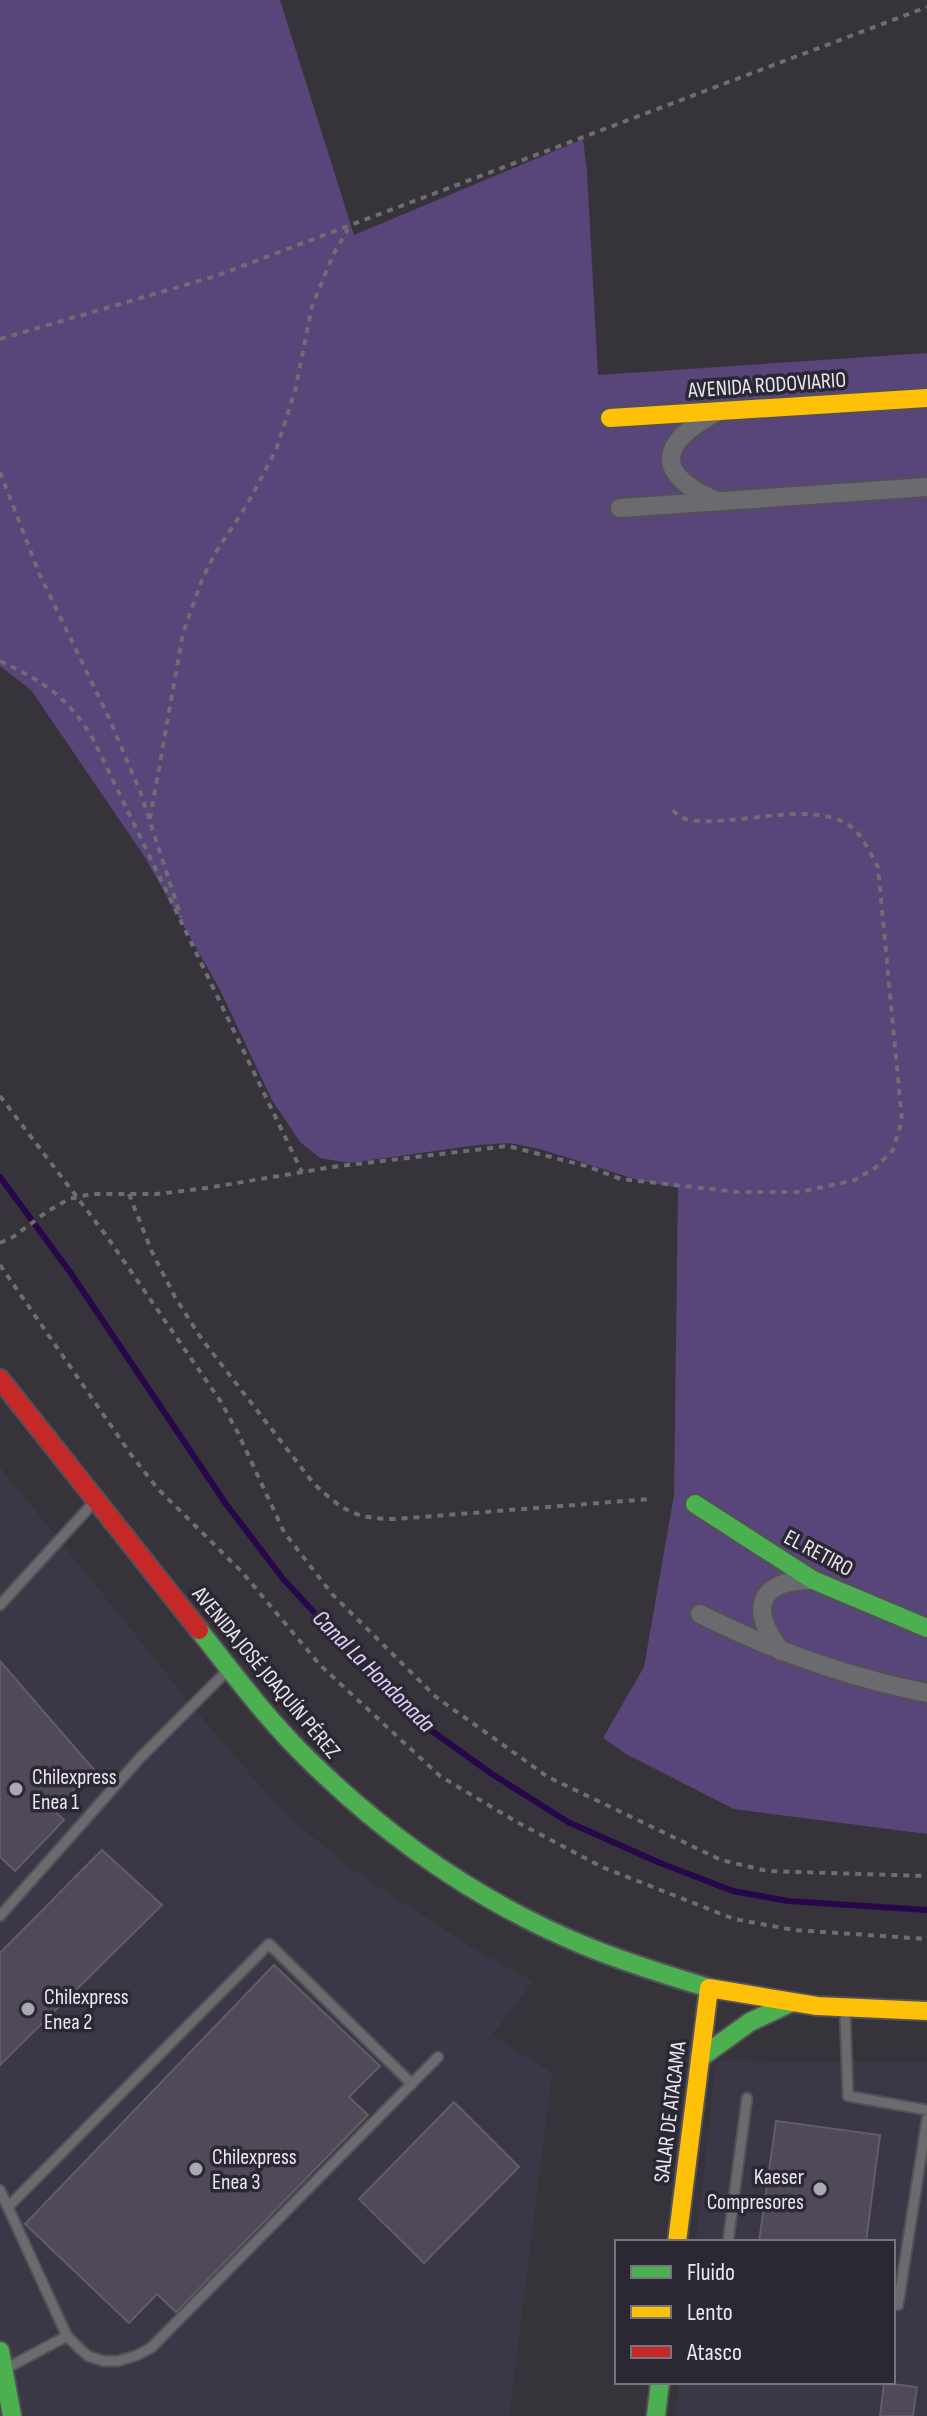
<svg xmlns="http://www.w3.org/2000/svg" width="927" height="2416" viewBox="0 0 927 2416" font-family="'Sofia Sans Condensed',sans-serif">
	<rect width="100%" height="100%" fill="#36343a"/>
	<!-- built -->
	<g fill="#3c3747">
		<path d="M0 1467 208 1725 282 1811 350 1868 476 1950 533 1981 492 2035 552 2073 509 2416H0Z"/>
		<path d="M720 2061 927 2062V2416H675L679 2382H893V2242H696L716 2063Z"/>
	</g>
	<!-- green -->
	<path fill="#58457a" d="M0 0H280L354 235 583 139 587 172 598 375 927 353V1834L734 1809 626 1754 603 1738 644 1667 674 1495 678 1188 638 1180 540 1149 510 1143 478 1145 349 1163 320 1158 300 1142 272 1100 220 990 144 856 31 690 0 666Z"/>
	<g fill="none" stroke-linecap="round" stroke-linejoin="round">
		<!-- stream -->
		<path stroke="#28064a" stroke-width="6" d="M0 1177 70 1272 226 1504 284 1580 380 1683 432 1731 492 1774 568 1822 660 1863 733 1891 788 1901 927 1910"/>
	</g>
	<!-- building -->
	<g fill="#4f495a" stroke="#5f5e63" stroke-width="2">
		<path d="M0 1661 95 1771 53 1810 64 1820 15 1871 0 1857Z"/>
		<path d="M102 1850 162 1905 0 2065V1953Z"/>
		<path d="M274 1965 380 2066 349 2097 368 2115 176 2312 157 2294 129 2323 25 2224Z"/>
		<path d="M454 2102 519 2167 424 2263 359 2199Z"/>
		<path d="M776 2121 880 2135 866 2242H759Z"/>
		<path d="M884 2383 917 2387 913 2416H880Z"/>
	</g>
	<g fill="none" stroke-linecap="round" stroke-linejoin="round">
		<!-- lane casing -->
		<g stroke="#535157" stroke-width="13">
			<g id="lane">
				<path d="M0 1605 95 1501"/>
				<path d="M0 1916 140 1758 227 1671"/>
				<path d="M845 2011 848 2096 927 2110"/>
				<path d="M0 2190 67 2336 78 2347 88 2356 103 2361H118L135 2356 151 2348 438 2057"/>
				<path d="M9 2206 269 1944 412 2084"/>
				<path d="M728 2242 747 2098"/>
				<path d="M893 2304 898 2305 927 2119"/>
				<path d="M7 2368 67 2336"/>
			</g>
		</g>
		<!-- street casing -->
		<g stroke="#535157" stroke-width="22">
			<g id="street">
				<path d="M714 500C653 472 660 443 715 413"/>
				<path d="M620 508 927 487"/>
				<path d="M700 1614C773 1651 847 1677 927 1693"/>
				<path d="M781 1651C748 1609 758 1580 813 1580"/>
			</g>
		</g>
		<!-- fast casing -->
		<g stroke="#535157" stroke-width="22">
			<g id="fast">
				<path d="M695 1504 813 1580 927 1628"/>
				<path d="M199 1630C235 1676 270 1723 313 1764 391 1840 482 1903 583 1945 624 1962 666 1975 709 1988"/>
				<path d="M700 2058 750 2022 790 2003"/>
				<path d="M0 2351 12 2416"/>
				<path d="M656 2416 660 2382"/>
			</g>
		</g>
		<!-- slow casing -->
		<g stroke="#535157" stroke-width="22">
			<g id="slow">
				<path d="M610 418 927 398"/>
				<path d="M677 2242 709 1988 817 2006 927 2011"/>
			</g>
		</g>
		<!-- jam casing -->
		<g stroke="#535157" stroke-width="22">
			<path id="jam" d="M0 1379 199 1630"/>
		</g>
		<!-- path -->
		<g stroke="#6e6d71" stroke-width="4" stroke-dasharray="6 6" stroke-linecap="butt">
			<path d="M0 339 216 276 927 7"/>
			<path d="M0 472 39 573 108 716 140 791 181 917"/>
			<path d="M0 661C44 682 67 696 93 739L302 1172"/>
			<path d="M150 819 183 633 203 577 216 552 248 503 276 450 295 391 312 306 333 255 348 229"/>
			<path d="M0 1096 108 1238 221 1402 238 1433 284 1532 332 1594 436 1697 548 1777 721 1860 767 1871 927 1876"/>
			<path d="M129 1194 152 1252 175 1297 201 1338 314 1484C344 1511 354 1519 396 1519L650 1499"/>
			<path d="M0 1243 13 1237 48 1211 69 1199 91 1194H157L207 1188 332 1167 508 1146 586 1166 621 1179 738 1192H800L855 1180 875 1168 893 1150 902 1121 878 867C871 855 865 840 855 830 819 795 730 830 686 819 680 817 676 813 671 809"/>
			<path d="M0 1265 132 1456 158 1489 242 1572 320 1665 440 1776 515 1821 602 1867 734 1919 794 1930 927 1939"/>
		</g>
		<!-- lane -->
		<use href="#lane" stroke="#6b6a6e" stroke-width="9"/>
		<!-- street -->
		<use href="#street" stroke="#6b6a6e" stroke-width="18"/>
		<!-- fast -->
		<use href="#fast" stroke="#4caf50" stroke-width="18"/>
		<!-- slow -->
		<use href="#slow" stroke="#ffc107" stroke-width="18"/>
		<!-- jam -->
		<use href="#jam" stroke="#c62828" stroke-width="18"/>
	</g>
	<!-- markers -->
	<g fill="#aaa8b0" stroke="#2b2733" stroke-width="3">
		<circle cx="16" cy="1789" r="8"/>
		<circle cx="28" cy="2009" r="8"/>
		<circle cx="196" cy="2169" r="8"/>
		<circle cx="820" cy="2189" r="8"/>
	</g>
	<g text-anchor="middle" stroke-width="7" stroke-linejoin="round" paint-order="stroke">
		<!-- street labels -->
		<g font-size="22" fill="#e9e7ef" stroke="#2b2733">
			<text transform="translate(767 384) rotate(-4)" y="8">AVENIDA RODOVIARIO</text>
			<text transform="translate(819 1552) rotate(28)" y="8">EL RETIRO</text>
			<text transform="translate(267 1672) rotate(50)" y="8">AVENIDA JOSÉ JOAQUÍN PÉREZ</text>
			<text transform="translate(669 2112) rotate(-83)" y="8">SALAR DE ATACAMA</text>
		</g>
		<!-- poi labels -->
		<g font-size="22" fill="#e9e7ef" stroke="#2b2733" text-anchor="start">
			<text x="32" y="1784">Chilexpress<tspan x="32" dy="25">Enea 1</tspan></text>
			<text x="44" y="2004">Chilexpress<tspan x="44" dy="25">Enea 2</tspan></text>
			<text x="212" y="2164">Chilexpress<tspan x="212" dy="25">Enea 3</tspan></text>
			<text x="804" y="2184" text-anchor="end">Kaeser<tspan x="804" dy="25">Compresores</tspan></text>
		</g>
		<!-- water labels -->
		<g font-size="24" font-style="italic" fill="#e0d3fe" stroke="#2b2733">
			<text transform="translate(374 1671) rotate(45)" y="8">Canal La Hondonada</text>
		</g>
	</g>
	<!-- legend -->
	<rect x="615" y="2240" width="280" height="144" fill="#2b2733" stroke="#77747e" stroke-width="2"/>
	<rect x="631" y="2266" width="40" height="12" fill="#4caf50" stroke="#77747e" stroke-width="2"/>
	<text x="687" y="2280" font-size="24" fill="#e9e7ef">Fluido</text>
	<rect x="631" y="2306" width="40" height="12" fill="#ffc107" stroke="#77747e" stroke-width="2"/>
	<text x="687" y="2320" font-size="24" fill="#e9e7ef">Lento</text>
	<rect x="631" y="2346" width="40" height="12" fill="#c62828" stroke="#77747e" stroke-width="2"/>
	<text x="687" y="2360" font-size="24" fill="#e9e7ef">Atasco</text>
</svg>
